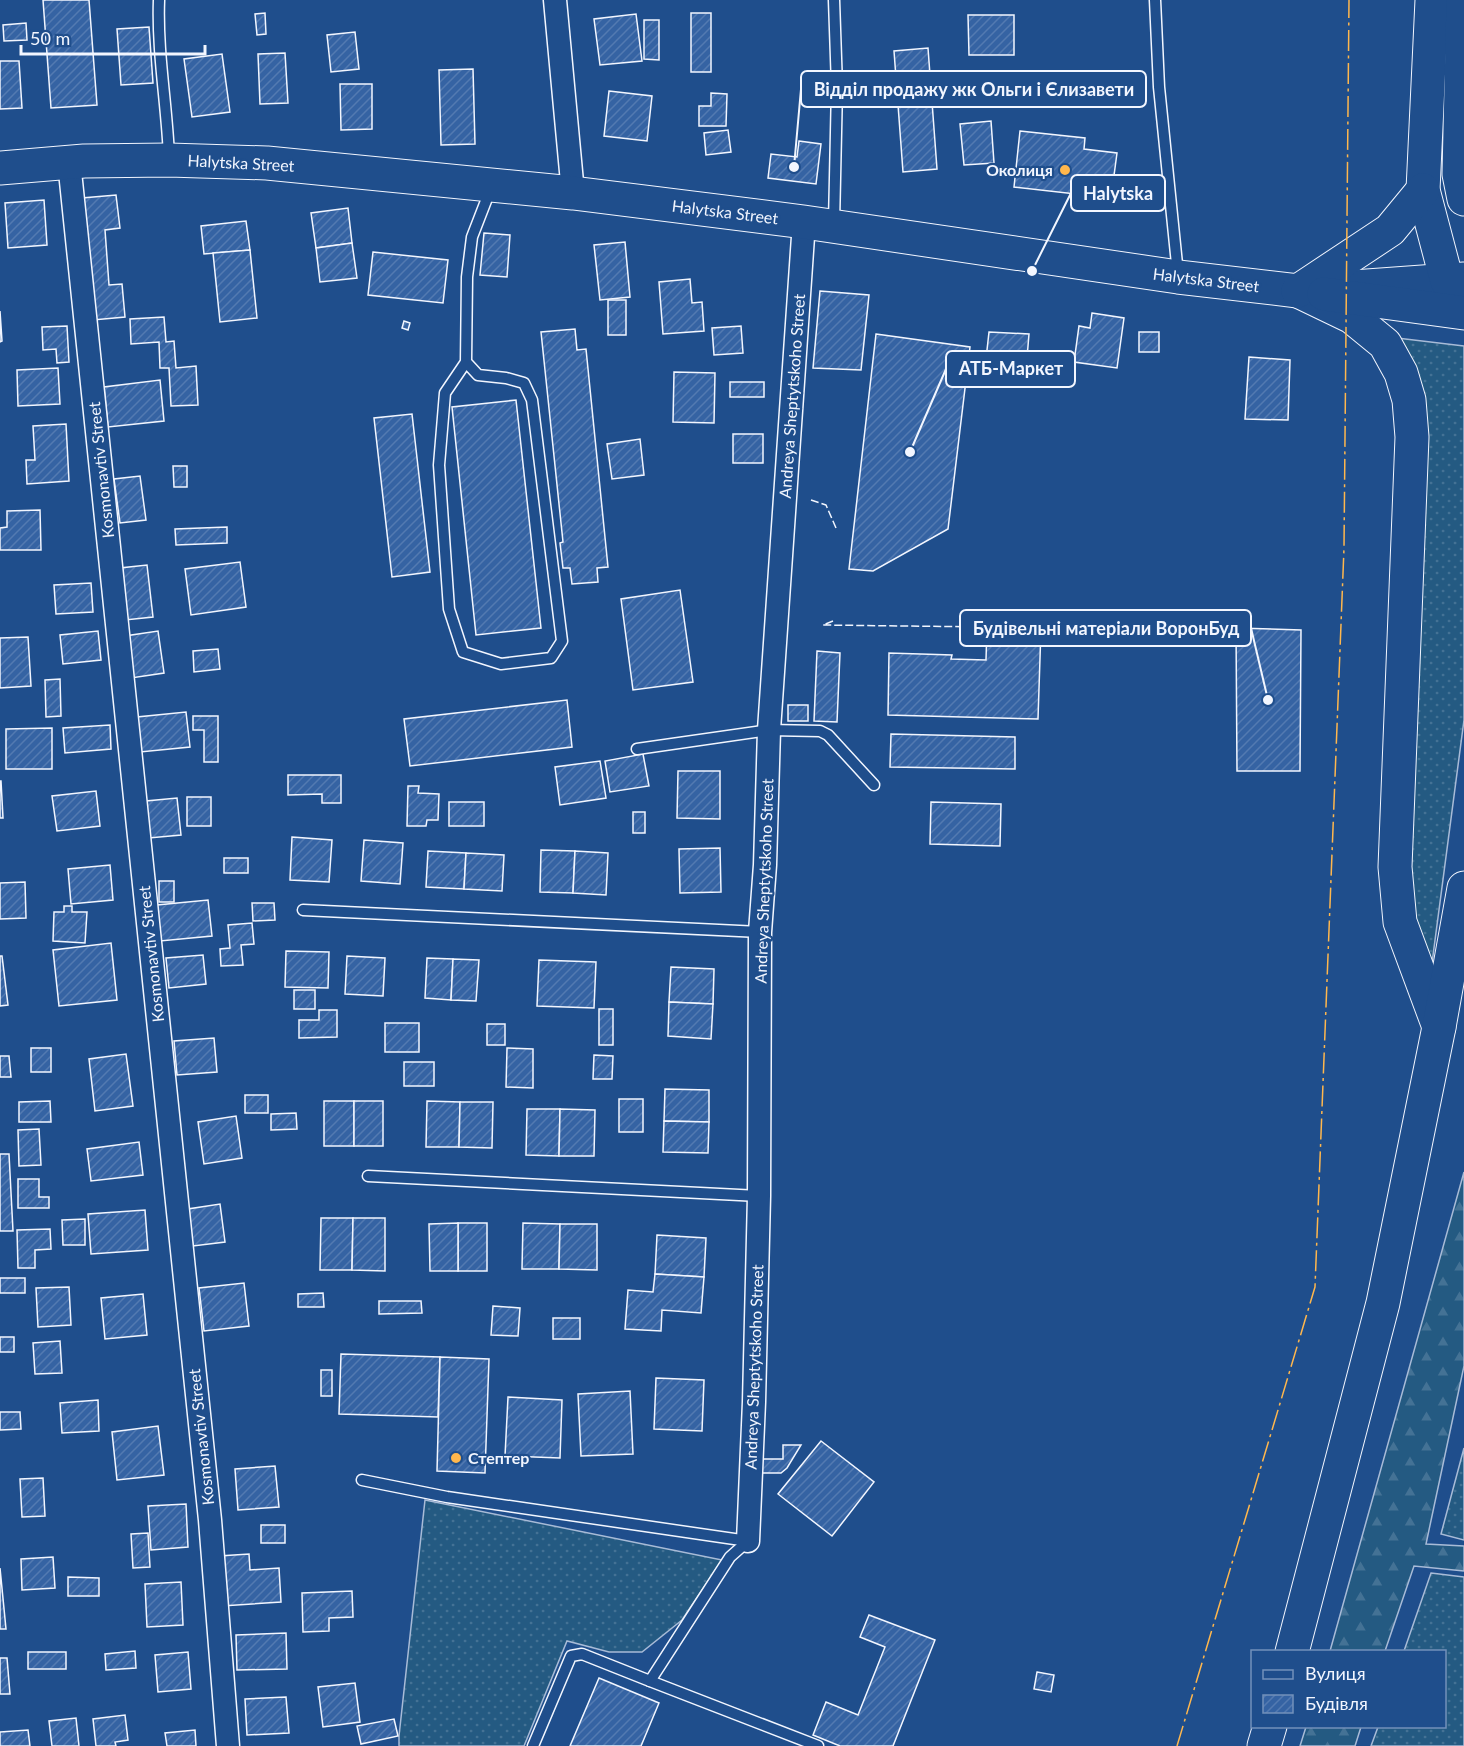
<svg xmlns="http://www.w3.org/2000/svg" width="1464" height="1746" viewBox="0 0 1464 1746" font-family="Lato,sans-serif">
	<defs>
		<pattern id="grass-dots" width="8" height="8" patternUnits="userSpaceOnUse" patternTransform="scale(1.5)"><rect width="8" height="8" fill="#245a82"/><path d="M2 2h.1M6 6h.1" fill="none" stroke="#447295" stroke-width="1.8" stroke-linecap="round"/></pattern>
		<pattern id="forest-firs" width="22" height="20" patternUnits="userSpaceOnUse" patternTransform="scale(1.5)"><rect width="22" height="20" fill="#245a82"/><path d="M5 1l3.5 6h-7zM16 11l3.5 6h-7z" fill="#447295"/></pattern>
		<pattern id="building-hatch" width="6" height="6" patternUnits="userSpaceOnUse" patternTransform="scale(1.5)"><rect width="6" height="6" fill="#3563a3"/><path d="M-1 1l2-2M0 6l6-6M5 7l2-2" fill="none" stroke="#537ab1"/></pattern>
	</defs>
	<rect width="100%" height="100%" fill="#1f4e8c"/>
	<!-- grass -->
	<g fill="url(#grass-dots)" stroke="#a8bbd7" stroke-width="1.5">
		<path d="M1397 338 1464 346V720L1432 963 1416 923 1408 882Z"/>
		<path d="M1464 1448V1540L1441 1534Z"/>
		<path d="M425 1500 722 1560 682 1620 642 1652H609L567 1641 524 1746H399V1736Z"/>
		<path d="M1431 1573 1464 1577V1746H1371L1378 1727 1444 1726V1652L1404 1651Z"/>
	</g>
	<!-- forest -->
	<g fill="url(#forest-firs)" stroke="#a8bbd7" stroke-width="1.5">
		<path d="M1464 1172V1366L1426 1544 1464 1546V1571L1414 1566 1385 1651H1330Z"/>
		<path d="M1306 1727V1726L1361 1727 1355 1746H1300Z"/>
	</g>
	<!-- building -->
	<g fill="url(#building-hatch)" stroke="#f2f6ff" stroke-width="1.5">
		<path d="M43 0H89L97 105 51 108Z"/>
		<path d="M265 13 266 34 257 35 255 14Z"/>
		<rect x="691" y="13" width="20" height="59"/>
		<path d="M636 14 642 61 600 65 594 19Z"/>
		<path d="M968 15H1014V55H969Z"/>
		<path d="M644 20H659V60L644 59Z"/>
		<path d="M26 23 27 40 4 41 3 25Z"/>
		<path d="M149 27 153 83 121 85 117 29Z"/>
		<path d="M355 32 359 69 331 72 327 35Z"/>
		<path d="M928 48 937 169 903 172 894 51Z"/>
		<path d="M285 53 288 103 260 104 258 54Z"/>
		<path d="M222 54 230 112 192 117 184 59Z"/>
		<path d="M0 61H19L22 108 0 109Z"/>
		<path d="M473 69 475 144 441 145 439 70Z"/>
		<path d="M340 84H372V129L341 130Z"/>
		<path d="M609 91 652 96 647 141 604 136Z"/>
		<path d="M711 93 727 94 726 126H699V106H711Z"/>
		<path d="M991 121 994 163 964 165 960 124Z"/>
		<path d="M728 130 731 152 706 155 704 133Z"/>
		<path d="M1020 131 1085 138 1084 149 1117 153 1111 198 1014 187Z"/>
		<path d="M799 141 821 144 816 184 768 178 771 154 797 157Z"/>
		<path d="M116 195 120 228 105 230 109 285 122 284 125 317 93 320 82 198Z"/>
		<path d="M44 200 47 245 8 248 5 203Z"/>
		<path d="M348 208 352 243 316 248 311 213Z"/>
		<path d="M246 221 250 250 204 254 201 226Z"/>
		<path d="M484 233 510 235 507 277 480 275Z"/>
		<path d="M625 242 630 297 600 300 594 245Z"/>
		<path d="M352 243 357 278 320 282 316 248Z"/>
		<path d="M250 250 257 318 220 322 213 253Z"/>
		<path d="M373 252 448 260 443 303 368 295Z"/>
		<path d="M690 279 692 303 702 302 704 331 663 334 659 282Z"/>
		<path d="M820 291 869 295 861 370 813 368Z"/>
		<rect x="608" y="300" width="18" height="35"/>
		<path d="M0 311 2 341 0 342Z"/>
		<path d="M1092 313 1124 318 1117 368 1074 362 1079 326 1090 328Z"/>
		<path d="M164 317 166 342 174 341 176 368 196 366 198 405 171 406 169 368H160L159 342 131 344 130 319Z"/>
		<path d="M404 321 410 323 408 330 402 328Z"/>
		<path d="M67 326 69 362 57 363 56 349 43 350 42 327Z"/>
		<path d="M741 326 743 353 714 355 712 328Z"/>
		<path d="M575 329 577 350 586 349 608 567 597 568 598 582 572 584 570 568H563L560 543 563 542 541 332Z"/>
		<path d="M989 332 1029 334 1026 370 985 368Z"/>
		<rect x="1139" y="332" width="20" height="20"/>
		<path d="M876 334 970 347 948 529 873 571 849 569Z"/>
		<path d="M1249 357 1290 360 1288 420 1245 419Z"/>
		<path d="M58 368 60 404 18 406 17 370Z"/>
		<path d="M674 372 715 373 714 423 673 422Z"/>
		<path d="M160 380 164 421 108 427 104 387Z"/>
		<rect x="730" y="382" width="34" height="15"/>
		<path d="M516 400 541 628 476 635 452 407Z"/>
		<path d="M412 414 430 572 392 577 374 418Z"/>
		<path d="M66 424 69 481 27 484 26 460H35L33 426Z"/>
		<rect x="733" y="434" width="30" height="29"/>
		<path d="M640 439 644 475 612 479 607 444Z"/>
		<path d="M173 466H187V487H174Z"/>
		<path d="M140 476 146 520 120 523 114 479Z"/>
		<path d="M40 510 41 550H0V528L7 527V511Z"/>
		<path d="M227 527V543L176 545 175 529Z"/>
		<path d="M240 562 246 607 191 615 185 569Z"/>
		<path d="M147 565 153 617 125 620 120 568Z"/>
		<path d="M91 583 93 612 56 614 54 585Z"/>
		<path d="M680 590 693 682 633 690 621 599Z"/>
		<path d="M987 627 1041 628 1038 719 888 715 889 653 952 655 951 659 986 660Z"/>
		<path d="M1236 628 1301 630 1300 771H1237Z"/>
		<path d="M98 631 101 660 63 664 60 635Z"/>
		<path d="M158 631 164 673 131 678 125 636Z"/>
		<path d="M28 637 31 686 0 688V638Z"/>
		<path d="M218 649 220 669 194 672 193 651Z"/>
		<path d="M817 651 840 653 837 722 814 721Z"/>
		<path d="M60 679 61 716 46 717 45 680Z"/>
		<path d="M567 700 572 747 410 766 404 719Z"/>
		<rect x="788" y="705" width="20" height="16"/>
		<path d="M186 712 190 747 140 752 137 717Z"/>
		<path d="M193 716H218V762H204V730H193Z"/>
		<path d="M110 725 111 749 65 753 63 728Z"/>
		<path d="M52 728V769H6V729Z"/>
		<path d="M891 734 1015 737V769L890 767Z"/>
		<path d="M643 754 649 786 610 792 605 761Z"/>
		<path d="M600 761 606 798 560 805 555 767Z"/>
		<path d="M678 771H720V819L677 818Z"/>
		<path d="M288 775H341V803H322V794L288 795Z"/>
		<path d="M0 781H1L3 818H0Z"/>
		<path d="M408 786H419L418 793 439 794 438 820H427L426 826H407Z"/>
		<path d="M96 791 100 826 57 831 52 796Z"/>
		<rect x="187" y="797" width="24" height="29"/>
		<path d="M177 798 181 835 149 838 146 801Z"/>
		<rect x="449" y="802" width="35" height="24"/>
		<path d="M931 802 1001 804 1000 846 930 844Z"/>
		<rect x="633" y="812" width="12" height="21"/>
		<path d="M292 837 332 840 329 882 290 880Z"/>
		<path d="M364 840 403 843 400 884 361 881Z"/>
		<path d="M720 848 721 892 680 893 679 849Z"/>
		<path d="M541 850 575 851 573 893 540 892Z"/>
		<path d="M428 851 466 853 464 889 426 887Z"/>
		<path d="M575 851 608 853 606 895 573 893Z"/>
		<path d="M466 853 504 855 502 891 464 889Z"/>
		<rect x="224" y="858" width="24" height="15"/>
		<path d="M110 865 113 900 71 904 68 869Z"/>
		<rect x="159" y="881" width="15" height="21"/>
		<path d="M25 882 26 918 0 919V883Z"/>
		<path d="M208 900 212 936 160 941 157 905Z"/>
		<path d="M252 903H274L275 920 253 921Z"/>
		<path d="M64 906H72V912H87L85 943 53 941 54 912H64Z"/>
		<path d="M252 923 254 944 241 945 243 965 221 966 220 949 230 948 228 925Z"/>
		<path d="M111 943 117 1000 59 1006 53 950Z"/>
		<path d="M286 951 329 952 328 988 285 987Z"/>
		<path d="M203 955 206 984 169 988 166 958Z"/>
		<path d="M0 956H2L8 1005 0 1006Z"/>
		<path d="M347 956 385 958 383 996 345 994Z"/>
		<path d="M427 958 453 959 451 1000 425 998Z"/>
		<path d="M453 959 479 960 476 1001 451 1000Z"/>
		<path d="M539 960 596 962 594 1008 537 1006Z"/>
		<path d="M671 967 714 969 713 1004 669 1002Z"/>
		<rect x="294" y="990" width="21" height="19"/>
		<path d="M669 1002 713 1004 711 1039 668 1036Z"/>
		<rect x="599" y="1009" width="14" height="36"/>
		<path d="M319 1010H337V1037L299 1038V1020H319Z"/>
		<rect x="385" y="1023" width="34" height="29"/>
		<rect x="487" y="1024" width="18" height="21"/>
		<path d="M214 1038 217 1072 177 1075 174 1041Z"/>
		<rect x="31" y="1048" width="20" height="24"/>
		<path d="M507 1048 533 1049V1088L506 1087Z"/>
		<path d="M126 1054 133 1106 95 1111 89 1059Z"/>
		<path d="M594 1055 613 1056 612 1079H593Z"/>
		<path d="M0 1056H9L11 1077H0Z"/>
		<rect x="404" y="1062" width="30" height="24"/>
		<path d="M665 1089 709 1090V1122L664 1121Z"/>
		<rect x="245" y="1095" width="23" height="18"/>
		<rect x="619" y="1099" width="24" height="33"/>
		<path d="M50 1101 51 1122H19V1102Z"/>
		<rect x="324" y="1101" width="30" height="45"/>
		<rect x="354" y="1101" width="29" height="45"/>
		<path d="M427 1101 460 1102 459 1147H426Z"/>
		<path d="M460 1102H493L492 1148 459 1147Z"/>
		<path d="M527 1109H560L559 1156 526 1155Z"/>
		<path d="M560 1109 595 1110 594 1156H559Z"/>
		<path d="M296 1113 297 1129 271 1130V1114Z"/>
		<path d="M236 1116 242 1158 204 1164 198 1122Z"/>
		<path d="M664 1121 709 1122 708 1153 663 1152Z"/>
		<path d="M39 1129 41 1165 19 1166 18 1130Z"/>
		<path d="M139 1142 143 1175 91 1181 87 1149Z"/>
		<path d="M0 1154H9L13 1231H0Z"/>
		<path d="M18 1179H39V1197H49V1208H18Z"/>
		<path d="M220 1204 225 1242 193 1246 188 1209Z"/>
		<path d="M145 1210 148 1250 91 1254 88 1214Z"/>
		<path d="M321 1218H353L352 1270H320Z"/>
		<path d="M353 1218H385V1271L352 1270Z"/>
		<path d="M85 1219V1245H63L62 1220Z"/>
		<rect x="458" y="1223" width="29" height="48"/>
		<path d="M458 1223V1271H430L429 1224Z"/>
		<path d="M523 1223 560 1224 559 1269H522Z"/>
		<path d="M560 1224H597V1270L559 1269Z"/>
		<path d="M50 1229 51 1249 35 1250V1268H18L17 1230Z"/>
		<path d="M657 1235 706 1238 704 1277 655 1274Z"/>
		<path d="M655 1274 704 1277 701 1313 662 1310 661 1331 625 1329 628 1290 653 1292Z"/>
		<rect x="0" y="1278" width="25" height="15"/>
		<path d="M244 1283 249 1326 204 1331 199 1288Z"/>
		<path d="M69 1287 71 1325 38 1327 36 1288Z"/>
		<path d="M323 1293 324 1307H298V1294Z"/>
		<path d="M143 1294 147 1335 105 1339 101 1298Z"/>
		<path d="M379 1301H421L422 1313 379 1314Z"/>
		<path d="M493 1306 520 1308 518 1336 491 1335Z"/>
		<rect x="553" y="1318" width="27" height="21"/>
		<rect x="0" y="1337" width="14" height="15"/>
		<path d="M60 1341 62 1373 35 1374 33 1343Z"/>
		<path d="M341 1354 440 1357 438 1417 339 1414Z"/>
		<path d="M440 1357 489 1359 485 1473 437 1471Z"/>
		<rect x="321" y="1370" width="11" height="26"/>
		<path d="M656 1378 704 1380 702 1431 654 1429Z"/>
		<path d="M630 1391 633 1454 581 1456 578 1394Z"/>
		<path d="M508 1397 562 1400 560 1458 505 1456Z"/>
		<path d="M98 1400 99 1431 62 1433 60 1403Z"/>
		<path d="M0 1412H20L21 1429 0 1430Z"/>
		<path d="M158 1426 164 1475 117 1480 112 1432Z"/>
		<path d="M821 1441 874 1482 832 1536 778 1494Z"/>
		<path d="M783 1445H801L787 1468 781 1473H761V1459H783Z"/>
		<path d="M275 1466 279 1507 238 1510 235 1469Z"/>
		<path d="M43 1478 45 1516 22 1517 20 1479Z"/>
		<path d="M186 1504 188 1547 151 1550 148 1506Z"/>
		<rect x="261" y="1525" width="24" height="18"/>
		<path d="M148 1533 150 1567 133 1568 131 1534Z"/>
		<path d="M249 1554 250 1570 279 1568 281 1602 222 1606 219 1556Z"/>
		<path d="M53 1557 55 1588 22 1590 21 1559Z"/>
		<path d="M0 1568 6 1629H0Z"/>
		<path d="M68 1577 99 1578V1596H68Z"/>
		<path d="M181 1582 183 1625 147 1627 145 1584Z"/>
		<path d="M352 1591 353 1617 329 1618V1631L303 1632 302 1593Z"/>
		<path d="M869 1615 935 1640 893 1746H840L813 1735 826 1702 858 1715 885 1647 860 1637Z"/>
		<path d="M286 1633 287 1669 237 1670 236 1635Z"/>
		<path d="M135 1651 136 1668 106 1670 105 1654Z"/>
		<rect x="28" y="1652" width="38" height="17"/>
		<path d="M188 1652 191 1689 158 1692 155 1655Z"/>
		<path d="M0 1658H7L10 1694H0Z"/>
		<path d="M1037 1672 1054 1675 1051 1692 1034 1689Z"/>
		<path d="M599 1678 659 1703 641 1746H570Z"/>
		<path d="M355 1683 360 1722 323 1727 318 1687Z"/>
		<path d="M286 1697 289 1733 247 1735 245 1699Z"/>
		<path d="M125 1715 128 1740 115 1742 116 1746H96L93 1719Z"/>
		<path d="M76 1718 79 1746H52L49 1721Z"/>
		<path d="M394 1719 398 1736 361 1744 357 1726Z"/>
		<path d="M28 1730 30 1746H0V1732Z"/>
		<path d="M195 1730 196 1746H167L165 1733Z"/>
	</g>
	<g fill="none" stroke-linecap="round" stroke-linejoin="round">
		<!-- lane casing -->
		<g stroke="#f2f6ff" stroke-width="13">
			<g id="lane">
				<path d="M159 0C157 53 167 105 169 157"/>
				<path d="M1155 0 1159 87 1178 274"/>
				<path d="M834 223 837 87 834 0"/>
				<path d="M466 362 445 393 439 465 449 609 463 652 501 664 551 658 562 641 532 400 524 383 506 378 478 375 466 362 467 277 472 237 491 188"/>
				<path d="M637 749 769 730 820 731 828 735 874 785"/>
				<path d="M303 910 760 932"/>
				<path d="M368 1176 759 1196"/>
				<path d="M362 1480 447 1497 748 1541"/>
				<path d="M748 1541 730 1557 650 1681 818 1746"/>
				<path d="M533 1746 571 1656 582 1654 650 1681"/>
			</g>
		</g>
		<!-- street casing -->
		<g stroke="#f2f6ff" stroke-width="25">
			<g id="street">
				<path d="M555 0 573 193"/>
				<path d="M69 162 210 1520 228 1746"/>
				<path d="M748 1541 754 1402 759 1196 760 932 765 865 769 730 804 222"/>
			</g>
		</g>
		<!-- primary casing -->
		<g stroke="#f2f6ff" stroke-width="35">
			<path id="primary" d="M0 168 84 161 169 160 267 163 573 193 804 222 1178 277 1298 291 1464 279"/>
		</g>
		<!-- highway casing -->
		<g stroke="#f2f6ff" stroke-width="35">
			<g id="highway">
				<path d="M1432 0 1423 190 1447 281 1464 292"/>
				<path d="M1463 0 1459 174 1464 199"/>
				<path d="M1298 291 1352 317 1385 344 1401 373 1409 400 1412 437 1395 867 1400 922 1439 1027"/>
				<path d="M1298 291 1390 230 1423 190"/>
				<path d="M1324 294 1464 313"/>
				<path d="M1292 1652 1383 1303 1439 1027 1464 888"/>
				<path d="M1264 1746 1270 1726"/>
			</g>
		</g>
		<!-- lane -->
		<use href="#lane" stroke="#1f4e8c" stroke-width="10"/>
		<!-- street -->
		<use href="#street" stroke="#1f4e8c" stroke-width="22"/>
		<!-- primary -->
		<use href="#primary" stroke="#1f4e8c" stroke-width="33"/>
		<!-- highway -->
		<use href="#highway" stroke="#1f4e8c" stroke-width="33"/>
		<!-- fence -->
		<g stroke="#f2f6ff" stroke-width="1.5" stroke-dasharray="8 3" stroke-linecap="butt">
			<path d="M811 500 826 505 836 528"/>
			<path d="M833 621 823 625 987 627"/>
		</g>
		<!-- power -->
		<path stroke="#ffb74d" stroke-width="1.5" stroke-dasharray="21 4.5 3 4.5" stroke-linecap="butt" d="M1177 1746 1315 1287 1344 548 1349 0"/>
	</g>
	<!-- markers -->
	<g fill="#ffb74d" stroke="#1f4e8c" stroke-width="2">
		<circle cx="1065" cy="170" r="6"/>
		<circle cx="456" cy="1458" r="6"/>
	</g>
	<g text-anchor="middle" stroke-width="4.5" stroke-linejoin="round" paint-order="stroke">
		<!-- street labels -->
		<g font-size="16" fill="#f2f6ff" stroke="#1f4e8c">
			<text transform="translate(241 163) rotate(3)" y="6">Halytska Street</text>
			<text transform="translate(725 212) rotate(7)" y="6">Halytska Street</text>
			<text transform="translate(1206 280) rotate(7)" y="6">Halytska Street</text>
			<text transform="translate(792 396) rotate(-86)" y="6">Andreya Sheptytskoho Street</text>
			<text transform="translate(101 470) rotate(-96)" y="6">Kosmonavtiv Street</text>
			<text transform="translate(764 881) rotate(-88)" y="6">Andreya Sheptytskoho Street</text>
			<text transform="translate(151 954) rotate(-96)" y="6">Kosmonavtiv Street</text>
			<text transform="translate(754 1367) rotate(-88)" y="6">Andreya Sheptytskoho Street</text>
			<text transform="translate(201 1437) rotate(-96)" y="6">Kosmonavtiv Street</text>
		</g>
		<!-- poi labels -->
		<g font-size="16" font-weight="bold" fill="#f2f6ff" stroke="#1f4e8c" text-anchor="end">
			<text x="1053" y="176">Околиця</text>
			<text x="468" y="1464" text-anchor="start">Стептер</text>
		</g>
	</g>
	<!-- callouts -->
	<path fill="none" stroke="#f2f6ff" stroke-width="2" d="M794 167L801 89M1032 271L1071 193M910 452L946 369M1268 700L1251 628"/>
	<g fill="#f2f6ff" stroke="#1f4e8c" stroke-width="2">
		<circle cx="794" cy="167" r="6"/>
		<circle cx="1032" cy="271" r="6"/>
		<circle cx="910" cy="452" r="6"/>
		<circle cx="1268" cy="700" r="6"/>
	</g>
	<g fill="#1f4e8c" stroke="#f2f6ff" stroke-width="2">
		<rect x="801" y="71" width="345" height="36" rx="6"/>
		<rect x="1071" y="175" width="94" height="36" rx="6"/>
		<rect x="946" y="351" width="129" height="36" rx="6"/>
		<rect x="960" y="610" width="291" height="36" rx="6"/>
	</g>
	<g font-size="18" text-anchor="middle" font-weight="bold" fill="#f2f6ff">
		<text x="974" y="96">Відділ продажу жк Ольги і Єлизавети</text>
		<text x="1118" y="200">Halytska</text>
		<text x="1011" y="375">ATБ-Маркет</text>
		<text x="1106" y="635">Будівельні матеріали ВоронБуд</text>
	</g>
	<!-- legend -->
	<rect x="1251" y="1650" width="195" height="78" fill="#1f4e8c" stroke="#7391ba" stroke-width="1.5"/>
	<rect x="1263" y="1670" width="30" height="9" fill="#1f4e8c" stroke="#7391ba" stroke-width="1.5"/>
	<text x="1305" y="1680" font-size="18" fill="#f2f6ff">Вулиця</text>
	<rect x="1263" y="1695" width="30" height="18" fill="url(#building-hatch)" stroke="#7391ba" stroke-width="1.5"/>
	<text x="1305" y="1710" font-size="18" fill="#f2f6ff">Будівля</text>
	<!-- scale -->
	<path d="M21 45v9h184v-9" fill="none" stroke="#f2f6ff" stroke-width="3"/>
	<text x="30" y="45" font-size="18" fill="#f2f6ff" stroke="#1f4e8c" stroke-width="4.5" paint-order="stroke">50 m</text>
</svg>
